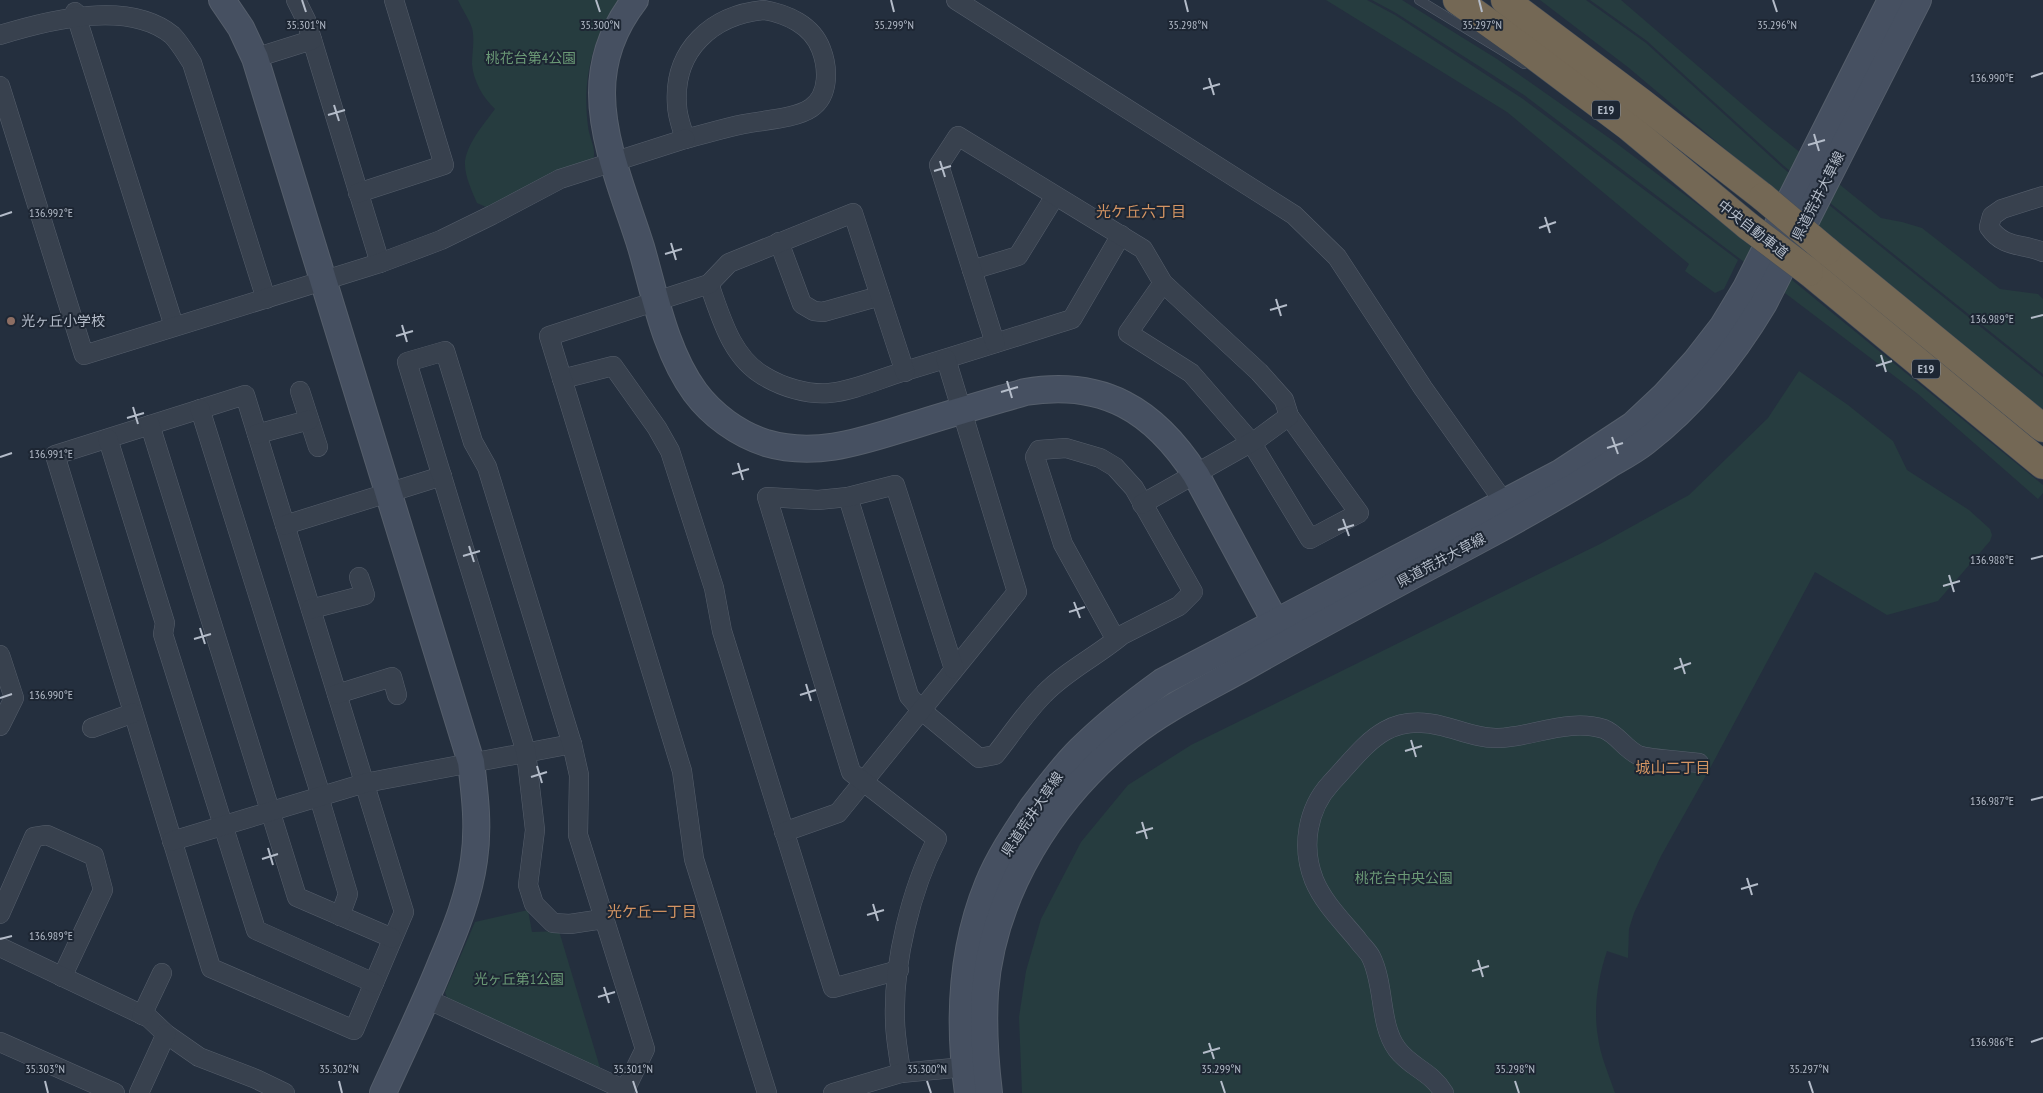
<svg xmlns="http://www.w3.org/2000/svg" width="2043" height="1093" viewBox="0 0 2043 1093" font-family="'PT Sans Narrow','Noto Sans JP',sans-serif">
	<rect width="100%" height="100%" fill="#242f3e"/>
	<!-- green -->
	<g fill="#263c3f">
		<path d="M458 0H618C592 39 582 80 588 126 589 138 597 149 593 160L556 172 486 207 477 203C472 191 464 175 465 161 468 142 484 124 495 109 483 98 473 80 472 64 472 52 475 40 472 28 469 19 462 9 458 0Z"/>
		<path d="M1326 0H1367L1395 15 1523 99 1738 260 1724 289 1715 293 1685 271 1689 264 1507 112Z"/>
		<path d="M1372 0H1402L1497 59 1612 140 1721 222 2043 485V493L2038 499 1918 394 1524 95 1396 13Z"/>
		<path d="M1540 0H1586L1646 43 1783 168 2043 377V412L1870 271 1629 68Z"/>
		<path d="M1590 0H1621L1770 128 1881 218 1902 222 1922 228 2000 289 2038 294 2043 299V374L1784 166 1647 41Z"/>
		<path d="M1799 371 1848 405 1893 441 1907 470 1969 510 1990 529 1992 535 1990 541 1938 601 1887 615 1815 572 1708 772 1661 856 1634 913 1629 929 1628 958 1607 951C1598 978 1593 1009 1598 1037 1600 1055 1609 1075 1615 1093H1022L1019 1017 1026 971 1041 919 1081 842 1128 785 1191 745 1600 544 1689 495 1768 418Z"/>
		<path d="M528 910 532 932 559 931 601 1071 447 998 445 992 475 922Z"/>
	</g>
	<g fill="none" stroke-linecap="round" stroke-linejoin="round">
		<!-- lane casing -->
		<g stroke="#565f6c" stroke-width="10">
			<path id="lane" d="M1419 0 1524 64"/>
		</g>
		<!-- street casing -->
		<g stroke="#565f6c" stroke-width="20">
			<g id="street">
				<path d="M296 0 306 20 380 263"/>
				<path d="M956 0 1294 215 1337 257 1423 388 1504 502"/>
				<path d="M764 10C787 14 812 25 821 49 828 67 830 95 811 108 795 119 763 120 744 124 724 128 705 134 685 139 682 128 677 116 677 105 673 50 712 15 764 10Z"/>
				<path d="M75 12 174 326"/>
				<path d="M0 35C52 19 129 0 172 35 180 43 186 54 192 63L266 299"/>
				<path d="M255 58 312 40"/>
				<path d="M0 86 84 355 380 263 441 240 492 215 560 179 685 139"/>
				<path d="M358 193 444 165 394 0"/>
				<path d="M2043 196 2002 209 1992 216 1989 227C2004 249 2022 243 2043 252"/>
				<path d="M779 242 802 304 814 311 823 312 880 296"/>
				<path d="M972 270 1018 256 1055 196"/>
				<path d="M709 284C721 317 731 357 764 376 782 387 808 395 829 393 853 391 879 379 902 372 959 355 1015 337 1072 319L1121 235"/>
				<path d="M995 343 939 165 958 136 1143 249 1163 283 1259 372 1284 400 1289 416 1359 513 1310 539 1251 442 1191 373 1128 333 1163 283"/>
				<path d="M562 379 613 366 657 428 670 451 714 588 722 631 833 988 899 970"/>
				<path d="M300 391 318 447"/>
				<path d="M245 395 404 912 354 1030 211 968 55 455Z"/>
				<path d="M200 409 321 796"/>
				<path d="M150 425 297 897 392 938"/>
				<path d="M257 434 309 420"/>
				<path d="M108 439 165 623 163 634 256 930 374 983"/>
				<path d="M848 497 909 696 921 710 979 758 995 755C1011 735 1026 712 1044 694 1066 671 1097 656 1122 635L1179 606 1193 592 1134 488 1115 467 1100 458 1066 448 1039 450 1035 457 1063 544 1116 640"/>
				<path d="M1142 504 1259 438 1289 416"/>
				<path d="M285 525 442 476"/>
				<path d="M311 609 365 595 359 577"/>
				<path d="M0 655 14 698 0 726"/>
				<path d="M337 694 392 677 397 695"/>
				<path d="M92 728 133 713"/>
				<path d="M319 797 348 894 340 916"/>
				<path d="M784 832 838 813 1017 592 946 359"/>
				<path d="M172 841 365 783 572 744"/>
				<path d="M0 914 34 837 47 835 94 856 103 890 62 977"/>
				<path d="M0 947 149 1018 166 1034 199 1057 256 1079 285 1093"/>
				<path d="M427 999 625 1090 645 1049 578 835 579 775 572 744 487 467 473 442 445 351 407 362 526 752 535 830 528 885 534 904 553 923 570 924 603 919"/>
				<path d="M142 1015 162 973"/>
				<path d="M0 1042 115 1093"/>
				<path d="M901 1073C899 1055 895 1037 895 1020 893 963 911 889 937 839L851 772 767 497 818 500 848 497 895 485 954 669"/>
				<path d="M139 1093 166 1034"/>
				<path d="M767 1093 694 859 682 771 549 336 709 284 729 263 853 213 905 372"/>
				<path d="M833 1093 901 1073 964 1067"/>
				<path d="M1444 1093C1431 1071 1411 1068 1397 1049 1379 1025 1385 985 1371 957 1368 951 1361 945 1357 939 1342 921 1323 902 1314 880 1301 847 1307 809 1331 783 1365 747 1385 711 1442 726 1459 730 1480 739 1498 738 1533 737 1568 718 1604 729 1617 734 1625 749 1638 755 1648 759 1685 761 1699 763"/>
			</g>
		</g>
		<!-- secondary casing -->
		<g stroke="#565f6c" stroke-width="28">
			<g id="secondary">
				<path d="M222 0 241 28 255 58 471 762C475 795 479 827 474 860 469 896 456 928 442 961 424 1006 403 1049 383 1093"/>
				<path d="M635 0C614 27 602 59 602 93 602 144 626 199 641 247 655 295 665 351 695 392 712 415 738 434 766 443 820 459 870 438 921 423 956 412 991 402 1025 392 1103 379 1154 410 1196 475L1283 636"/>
				<path d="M968 1093C958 1023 961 950 988 884 999 857 1016 832 1032 808 1047 788 1062 768 1080 750 1105 725 1133 703 1162 682L1560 473 1633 425 1665 395 1695 362 1723 326 1746 288 1891 0"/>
				<path d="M989 1093C985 1060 983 1026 985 992 993 892 1052 798 1130 736 1165 708 1208 688 1247 666 1328 620 1410 577 1492 533 1532 511 1572 489 1610 464 1622 457 1635 450 1645 442 1694 404 1733 355 1764 303L1918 0"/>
			</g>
		</g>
		<!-- highway casing -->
		<g stroke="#434c59" stroke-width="29">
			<g id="highway">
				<path d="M1457 0 1520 45 1629 127 1748 226"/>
				<path d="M1505 0 1641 102 1763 197"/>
				<path d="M1827 251 2043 428"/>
				<path d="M1809 272 2043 465"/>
			</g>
		</g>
		<!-- lane -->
		<use href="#lane" stroke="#38414e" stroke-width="9"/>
		<!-- street -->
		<use href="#street" stroke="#38414e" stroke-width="19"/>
		<!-- secondary -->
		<use href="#secondary" stroke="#465061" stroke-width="26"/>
		<!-- highway -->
		<use href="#highway" stroke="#746855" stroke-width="28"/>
		<!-- highway-bridge casing -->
		<g stroke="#434c59" stroke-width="29" stroke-linecap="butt">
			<g id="highway-bridge">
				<path d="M1763 197 1827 251"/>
				<path d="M1748 226 1809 272"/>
			</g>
		</g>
		<!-- highway-bridge -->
		<use href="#highway-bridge" stroke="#746855" stroke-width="28"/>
	</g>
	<!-- ticks -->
	<path fill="none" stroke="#b4bcc9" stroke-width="2" d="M302 0 306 12M596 0 600 12M891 0 894 12M1185 0 1188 12M1479 0 1482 12M1773 0 1777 12M2031 77 2043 73M1209 78 1214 95M1203 89 1220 84M334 105 339 121M328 115 345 110M1814 134 1819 151M1808 145 1825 140M940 161 945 177M934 171 951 166M0 216 12 212M1545 217 1550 233M1539 228 1556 222M671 243 676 260M665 254 682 249M1276 299 1281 316M1270 310 1287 305M2031 318 2043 315M402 325 407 342M396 336 413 331M1881 355 1886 372M1876 366 1892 361M1007 381 1012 398M1001 392 1018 387M133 407 138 424M127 418 144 413M1612 437 1618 454M1607 448 1623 443M0 457 12 453M738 463 743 480M732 474 749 469M1343 519 1349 536M1338 530 1354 525M469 546 474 562M463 556 480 551M2031 559 2043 556M1949 575 1954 592M1943 586 1960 581M1074 602 1080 618M1069 612 1085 607M200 628 205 644M194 639 211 634M1680 658 1685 674M1674 669 1691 663M806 684 811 701M800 695 816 690M0 698 12 694M1411 740 1416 757M1405 751 1422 746M537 766 542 783M531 777 547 772M2031 800 2043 797M1142 822 1147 839M1136 833 1153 828M268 848 273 865M262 859 278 854M1747 878 1752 895M1741 889 1758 884M873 904 878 921M867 915 884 910M0 939 12 936M1478 960 1483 977M1472 971 1489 966M604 987 609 1003M598 997 615 992M2031 1042 2043 1038M1209 1043 1214 1059M1203 1053 1220 1048M45 1081 48 1093M339 1081 342 1093M633 1081 637 1093M927 1081 931 1093M1221 1081 1225 1093M1515 1081 1519 1093M1809 1081 1813 1093"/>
	<!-- markers -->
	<circle fill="#8d6e63" stroke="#1d2633" stroke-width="2" cx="11" cy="321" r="5"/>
	<g text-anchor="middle" stroke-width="4" stroke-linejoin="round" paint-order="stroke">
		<!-- shield labels -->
		<g fill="#1d2633" stroke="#878f9c" stroke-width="1">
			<rect x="1592" y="100.5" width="28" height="19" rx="4"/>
			<rect x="1912" y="359.5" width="28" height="19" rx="4"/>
		</g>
		<g font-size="12" font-weight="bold" fill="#b4bcc9">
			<text x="1606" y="114">E19</text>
			<text x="1926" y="373">E19</text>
		</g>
		<!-- park labels -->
		<g font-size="14" fill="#6b9a76" stroke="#1d2633">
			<text x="531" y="63">桃花台第4公園</text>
			<text x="1404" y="883">桃花台中央公園</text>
			<text x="519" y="984">光ヶ丘第1公園</text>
		</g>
		<!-- street labels -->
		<g font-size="14" fill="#b4bcc9" stroke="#1d2633">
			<text transform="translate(1818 196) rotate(-63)" y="5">県道荒井大草線</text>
			<text transform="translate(1753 229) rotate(38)" y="5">中央自動車道</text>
			<text transform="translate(1441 560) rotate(-28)" y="5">県道荒井大草線</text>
			<text transform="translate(1032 814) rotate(-56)" y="5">県道荒井大草線</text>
		</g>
		<!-- poi labels -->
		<g font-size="14" fill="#b4bcc9" stroke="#1d2633" text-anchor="start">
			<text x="21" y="326">光ヶ丘小学校</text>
		</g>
		<!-- neighbourhood labels -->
		<g font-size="15" fill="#d59563" stroke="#1d2633">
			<text x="1141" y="217">光ケ丘六丁目</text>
			<text x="1673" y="773">城山二丁目</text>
			<text x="652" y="917">光ケ丘一丁目</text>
		</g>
	</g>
	<g font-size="12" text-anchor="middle" fill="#b4bcc9" stroke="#1d2633" stroke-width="4" stroke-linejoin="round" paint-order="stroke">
		<text x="1777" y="29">35.296°N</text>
		<text x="306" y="29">35.301°N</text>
		<text x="600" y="29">35.300°N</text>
		<text x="894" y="29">35.299°N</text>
		<text x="1188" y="29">35.298°N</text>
		<text x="1482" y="29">35.297°N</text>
		<text x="1992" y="82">136.990°E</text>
		<text x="51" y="217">136.992°E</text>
		<text x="1992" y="323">136.989°E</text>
		<text x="51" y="458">136.991°E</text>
		<text x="1992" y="564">136.988°E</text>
		<text x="51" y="699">136.990°E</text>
		<text x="1992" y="805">136.987°E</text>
		<text x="51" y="940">136.989°E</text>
		<text x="1992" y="1046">136.986°E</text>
		<text x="45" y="1073">35.303°N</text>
		<text x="339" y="1073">35.302°N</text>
		<text x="633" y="1073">35.301°N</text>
		<text x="927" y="1073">35.300°N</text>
		<text x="1221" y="1073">35.299°N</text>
		<text x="1515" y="1073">35.298°N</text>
		<text x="1809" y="1073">35.297°N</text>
	</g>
</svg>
